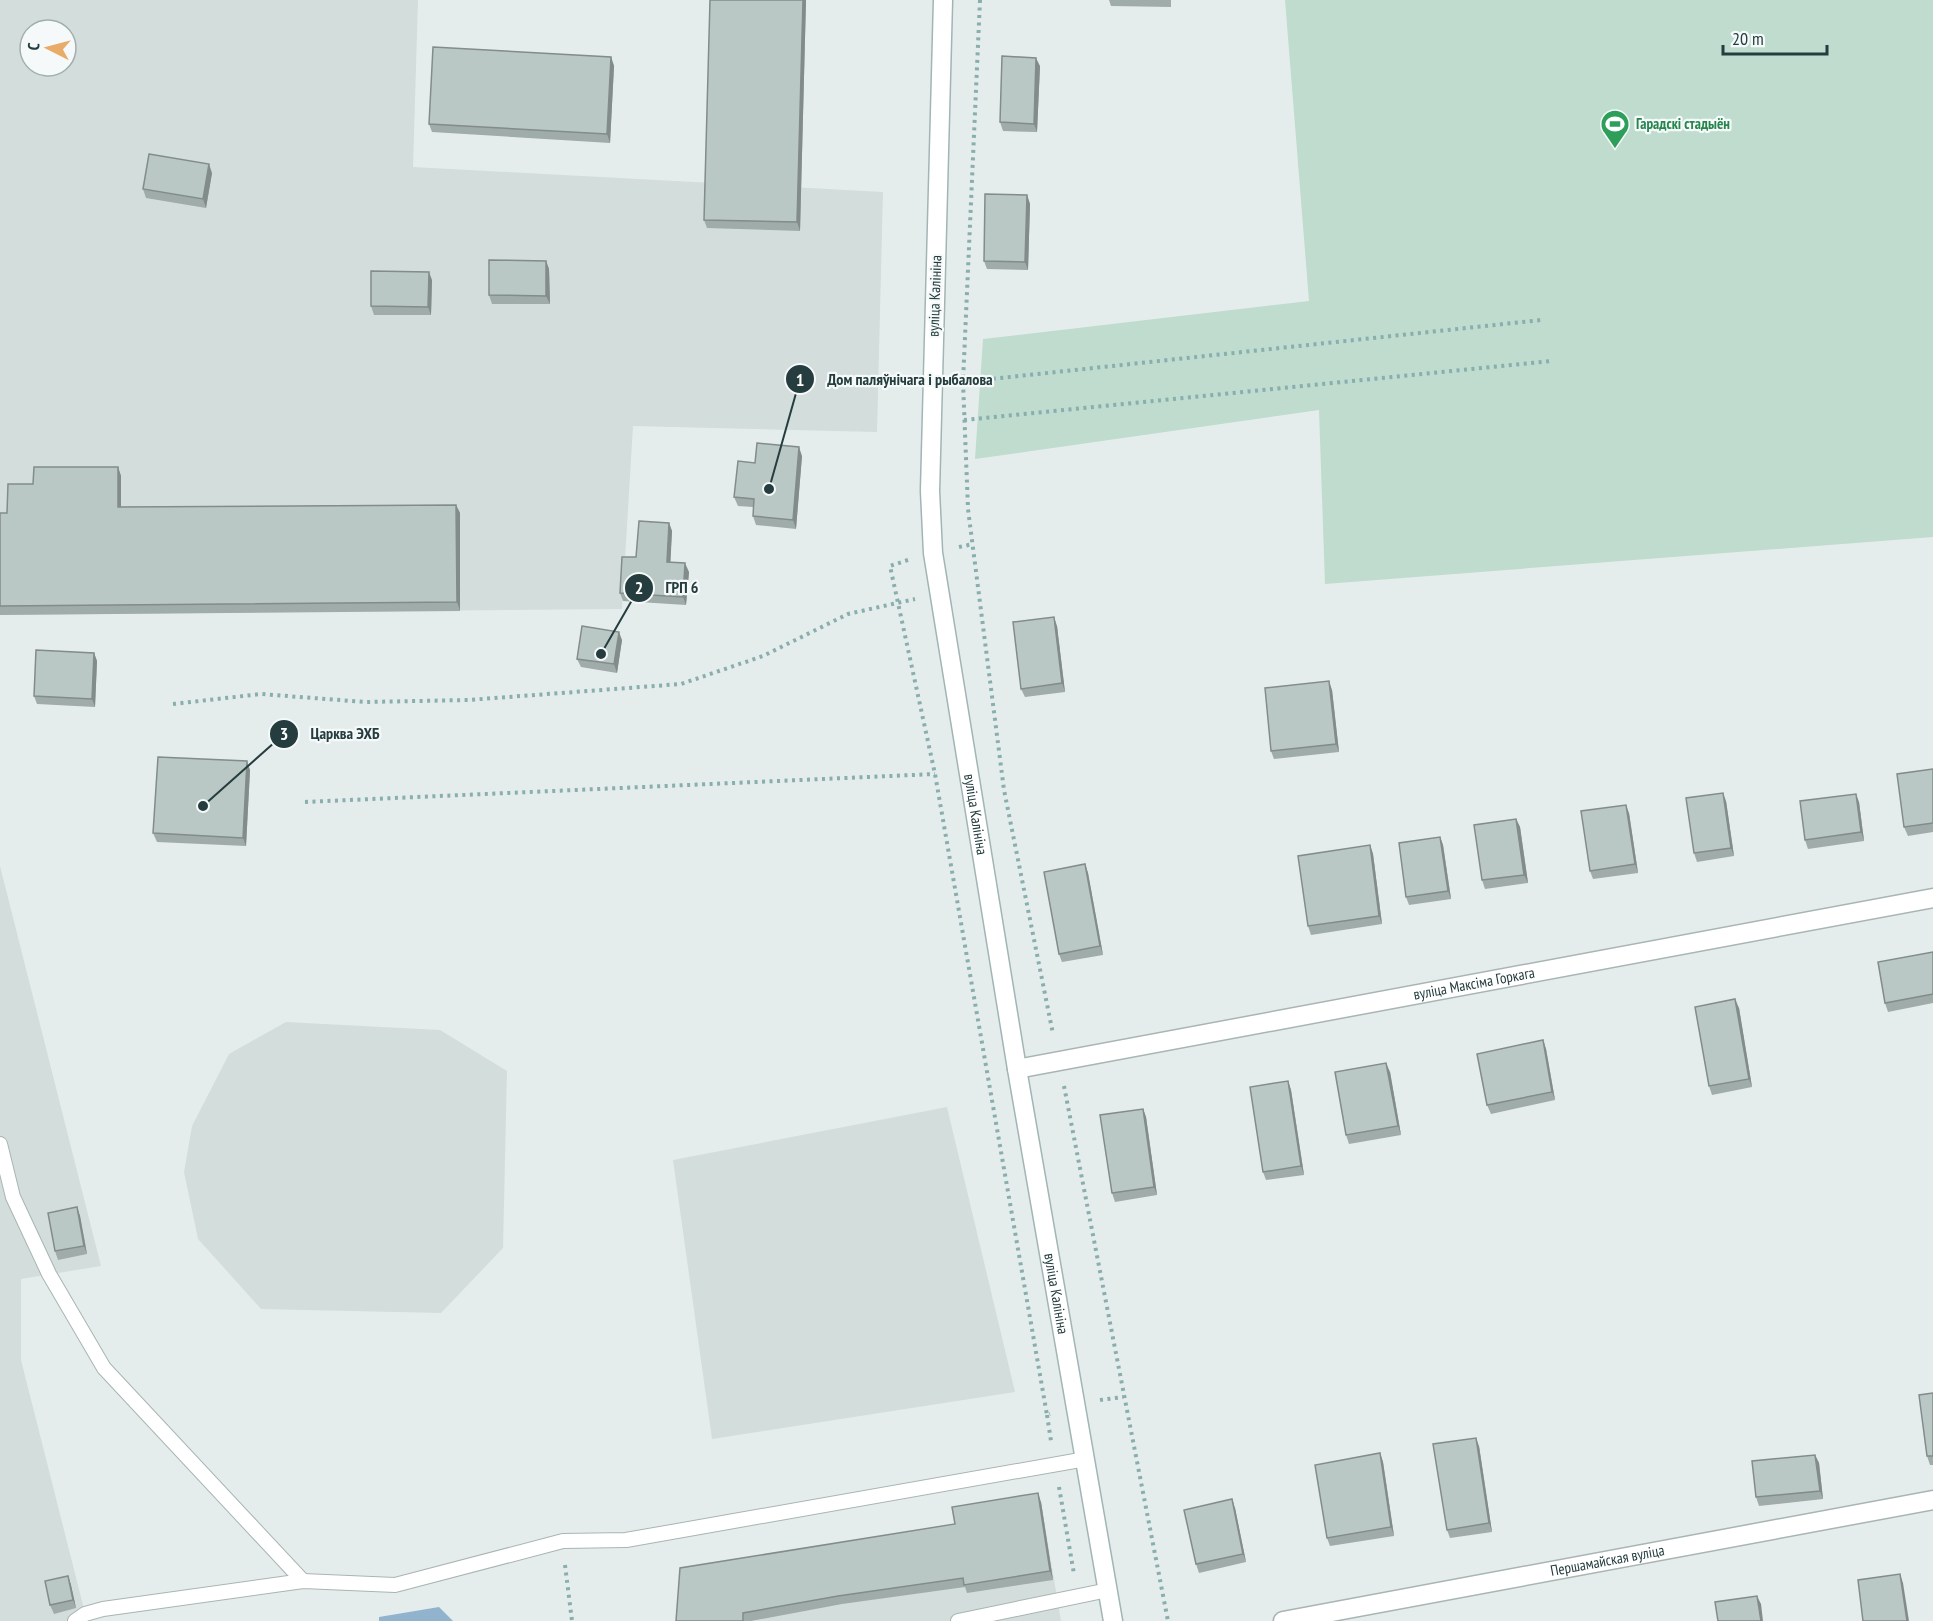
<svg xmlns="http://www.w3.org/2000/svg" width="1933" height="1621" viewBox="0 0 1933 1621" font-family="'PT Sans Narrow',sans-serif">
	<rect width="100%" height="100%" fill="#e5edec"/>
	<!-- built -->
	<g fill="#d3dddb" fill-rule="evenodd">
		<path d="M0 0H418L413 167 883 192 877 432 633 426 622 609 0 615ZM30 30H66V66H30Z"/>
		<path d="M0 866 101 1266 21 1279V1360L87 1621H0Z"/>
		<path d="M286 1022 440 1030 507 1071 503 1248 441 1313 261 1309 198 1239 184 1172 192 1126 229 1054Z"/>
		<path d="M947 1107 1015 1392 712 1439 673 1160Z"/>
		<path d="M1041 1502 1061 1621H680L958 1533 955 1515Z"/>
	</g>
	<!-- green -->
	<path fill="#bfdccf" d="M1285 0H1933V537L1325 584 1319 410 975 459 983 339 1309 301Z"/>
	<!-- water -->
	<path fill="#91b3cd" d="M439 1607 453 1621H379V1617Z"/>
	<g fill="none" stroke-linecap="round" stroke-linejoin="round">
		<!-- service casing -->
		<g stroke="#a8b5b4" stroke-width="16">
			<g id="service">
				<path d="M0 1144 13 1197 49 1274 104 1368 303 1581"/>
				<path d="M75 1621 85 1614 103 1609 303 1581 395 1585 563 1541 626 1540 1086 1459"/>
				<path d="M958 1621 1108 1590"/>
			</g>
		</g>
		<!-- minor casing -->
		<g stroke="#a8b5b4" stroke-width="21">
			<g id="minor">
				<path id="s1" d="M1017 1069 1933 898"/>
				<path id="s2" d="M1283 1621 1933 1500"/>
			</g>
		</g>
		<!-- secondary casing -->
		<g stroke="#a1b5b4" stroke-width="21">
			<g id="secondary">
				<path id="s3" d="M943 0 930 491 933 553 1017 1069 1113 1621"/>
			</g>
		</g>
		<!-- path -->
		<g stroke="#88aead" stroke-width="4" stroke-dasharray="3 4.5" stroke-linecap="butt">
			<path d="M980 0 963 382 968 509 1004 790 1053 1034"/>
			<path d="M963 382 1541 320"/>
			<path d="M964 420 1552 361"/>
			<path d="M959 547 973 544"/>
			<path d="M908 560 890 566 935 774 1047 1415 1050 1414"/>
			<path d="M173 704 261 694 365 702 468 700 681 684 763 656 848 614 915 599"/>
			<path d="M305 802 935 774"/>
			<path d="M1064 1086 1168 1621"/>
			<path d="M1100 1400 1123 1397"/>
			<path d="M1047 1415 1051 1441"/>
			<path d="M1059 1487 1074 1574"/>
			<path d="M565 1565 572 1621"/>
		</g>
		<!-- service -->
		<use href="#service" stroke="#fff" stroke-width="14"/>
		<!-- minor -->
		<use href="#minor" stroke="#fff" stroke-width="18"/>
		<!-- secondary -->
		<use href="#secondary" stroke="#fff" stroke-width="18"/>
	</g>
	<!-- wall -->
	<g fill="#a0aca9">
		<path d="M806 0 800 231 707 228 704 220Z"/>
		<path d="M1109 0H1171V7L1111 6Z"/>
		<path d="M611 57 614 66 610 143 432 132 429 124Z"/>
		<path d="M1040 66 1037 132 1003 131 1000 122Z"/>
		<path d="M212 173 206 208 146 198 143 189Z"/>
		<path d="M1027 195 1030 204 1028 270 987 269 984 261Z"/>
		<path d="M546 261 549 269 550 304H492L489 295Z"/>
		<path d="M432 280 431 315H374L371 306Z"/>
		<path d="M802 456 796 529 756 525 753 516V507L738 506 734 497 755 463Z"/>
		<path d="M118 467 121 476V507L456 505 460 513V611L0 615V513H7Z"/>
		<path d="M669 523 672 531 670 563 689 572 686 605 623 601 620 593 636 557Z"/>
		<path d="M1057 626 1065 692 1025 697 1021 689Z"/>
		<path d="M622 640 617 673 581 667 577 659Z"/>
		<path d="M94 653 97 661 95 707 37 704 34 696Z"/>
		<path d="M1332 690 1339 752 1274 759 1271 751Z"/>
		<path d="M1933 769V832L1908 836 1904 827Z"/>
		<path d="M250 770 246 846 157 842 153 833Z"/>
		<path d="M1726 801 1734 856 1697 862 1694 853Z"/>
		<path d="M1859 802 1864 841 1808 849 1805 840Z"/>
		<path d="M1629 813 1638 873 1593 879 1590 871Z"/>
		<path d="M1516 819 1520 827 1528 883 1485 889 1482 880Z"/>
		<path d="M1440 837 1443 845 1451 899 1409 905 1406 897Z"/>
		<path d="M1370 845 1373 854 1382 924 1311 935 1308 926Z"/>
		<path d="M1085 864 1088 873 1103 955 1062 962 1059 954Z"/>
		<path d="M1933 952V1003L1888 1012 1885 1003Z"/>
		<path d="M1739 1008 1752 1087 1712 1095 1709 1086Z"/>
		<path d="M1543 1040 1546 1049 1555 1100 1491 1114 1487 1105Z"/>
		<path d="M1390 1072 1401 1135 1349 1144 1346 1135Z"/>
		<path d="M1288 1081 1291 1090 1304 1175 1266 1180 1263 1172Z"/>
		<path d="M1143 1109 1146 1117 1157 1195 1115 1202 1112 1193Z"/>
		<path d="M77 1207 80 1216 87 1254 58 1260 55 1251Z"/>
		<path d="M1933 1393V1465H1930L1927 1456Z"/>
		<path d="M1479 1446 1492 1532 1450 1538 1447 1530Z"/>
		<path d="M1380 1453 1383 1462 1394 1536 1330 1546 1327 1538Z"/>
		<path d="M1815 1455 1819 1463 1823 1499 1759 1506 1756 1497Z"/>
		<path d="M1041 1502 1053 1580 967 1593 965 1587 842 1604 751 1621H676L955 1524Z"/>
		<path d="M1235 1508 1246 1562 1199 1573 1196 1564Z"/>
		<path d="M68 1576 71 1585 76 1608 54 1614 50 1605Z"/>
	</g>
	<!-- shaded-wall -->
	<g fill="#828c8a">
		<path d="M803 0H806L800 231 797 222Z"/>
		<path d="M611 57 614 66 610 143 607 134Z"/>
		<path d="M1036 58 1040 66 1037 132 1034 124Z"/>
		<path d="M209 164 212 173 206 208 203 199Z"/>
		<path d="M1027 195 1030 204 1028 270 1025 262Z"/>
		<path d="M546 261 549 269 550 304 546 296Z"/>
		<path d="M429 272 432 280 431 315 428 307Z"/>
		<path d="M799 447 802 456 796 529 793 520Z"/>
		<path d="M118 467 121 476V516L118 507Z"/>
		<path d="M456 505 460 513V611L457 602Z"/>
		<path d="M669 523 672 531 670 571 667 562Z"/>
		<path d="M685 563 689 572 686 605 683 597Z"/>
		<path d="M1054 617 1057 626 1065 692 1062 683Z"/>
		<path d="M619 632 622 640 617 673 614 664Z"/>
		<path d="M94 653 97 661 95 707 92 699Z"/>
		<path d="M1329 681 1332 690 1339 752 1336 744Z"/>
		<path d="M247 761 250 770 246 846 243 838Z"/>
		<path d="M1723 793 1726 801 1734 856 1731 848Z"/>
		<path d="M1856 794 1859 802 1864 841 1861 832Z"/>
		<path d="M1626 805 1629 813 1638 873 1635 864Z"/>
		<path d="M1516 819 1520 827 1528 883 1524 875Z"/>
		<path d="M1440 837 1443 845 1451 899 1448 891Z"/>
		<path d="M1370 845 1373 854 1382 924 1379 916Z"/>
		<path d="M1085 864 1088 873 1103 955 1100 946Z"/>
		<path d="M1735 999 1739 1008 1752 1087 1749 1079Z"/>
		<path d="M1543 1040 1546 1049 1555 1100 1552 1092Z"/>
		<path d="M1386 1063 1390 1072 1401 1135 1398 1126Z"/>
		<path d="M1288 1081 1291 1090 1304 1175 1301 1166Z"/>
		<path d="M1143 1109 1146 1117 1157 1195 1154 1187Z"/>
		<path d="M77 1207 80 1216 87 1254 84 1246Z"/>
		<path d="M1476 1438 1479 1446 1492 1532 1489 1523Z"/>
		<path d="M1380 1453 1383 1462 1394 1536 1391 1527Z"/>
		<path d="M1815 1455 1819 1463 1823 1499 1820 1491Z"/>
		<path d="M1038 1493 1041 1502 1053 1580 1050 1571Z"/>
		<path d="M1232 1499 1235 1508 1246 1562 1243 1554Z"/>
		<path d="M1900 1574 1903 1583 1909 1621H1907Z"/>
		<path d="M68 1576 71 1585 76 1608 73 1600Z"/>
		<path d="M1757 1596 1761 1604 1763 1621H1761Z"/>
	</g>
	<!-- building -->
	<g fill="#bac8c5" stroke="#828c8a" stroke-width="1.5">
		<path d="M710 0H803L797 222 704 220Z"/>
		<path d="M433 47 611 57 607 134 429 124Z"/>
		<path d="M1002 56 1036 58 1034 124 1000 122Z"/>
		<path d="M149 154 209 164 203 199 143 189Z"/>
		<path d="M985 194 1027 195 1025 262 984 261Z"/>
		<path d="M489 260 546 261V296L489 295Z"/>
		<path d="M371 271 429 272 428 307 371 306Z"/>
		<path d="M757 443 799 447 793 520 753 516 754 499 734 497 738 461 755 463Z"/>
		<path d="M34 467H118V507L456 505 457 602 0 606V513H7L8 484H33Z"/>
		<path d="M639 521 669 523 667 562 685 563 683 597 620 593 622 557H636Z"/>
		<path d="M1054 617 1062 683 1021 689 1013 622Z"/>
		<path d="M582 626 619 632 614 664 577 659Z"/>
		<path d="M36 650 94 653 92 699 34 696Z"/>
		<path d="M1329 681 1336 744 1271 751 1265 688Z"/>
		<path d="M158 757 247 761 243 838 153 833Z"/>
		<path d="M1933 769V823L1904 827 1897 774Z"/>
		<path d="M1723 793 1731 848 1694 853 1686 798Z"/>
		<path d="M1856 794 1861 832 1805 840 1800 801Z"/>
		<path d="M1626 805 1635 864 1590 871 1581 811Z"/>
		<path d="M1516 819 1524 875 1482 880 1474 825Z"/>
		<path d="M1440 837 1448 891 1406 897 1399 843Z"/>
		<path d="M1370 845 1379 916 1308 926 1298 856Z"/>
		<path d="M1085 864 1100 946 1059 954 1044 872Z"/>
		<path d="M1933 952V994L1885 1003 1878 962Z"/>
		<path d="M1735 999 1749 1079 1709 1086 1695 1007Z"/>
		<path d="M1543 1040 1552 1092 1487 1105 1477 1054Z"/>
		<path d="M1386 1063 1398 1126 1346 1135 1335 1072Z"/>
		<path d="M1288 1081 1301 1166 1263 1172 1250 1087Z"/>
		<path d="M1143 1109 1154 1187 1112 1193 1100 1115Z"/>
		<path d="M77 1207 84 1246 55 1251 48 1213Z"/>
		<path d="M1933 1393V1456H1927L1919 1395Z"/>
		<path d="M1476 1438 1489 1523 1447 1530 1433 1444Z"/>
		<path d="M1380 1453 1391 1527 1327 1538 1315 1465Z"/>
		<path d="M1815 1455 1820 1491 1756 1497 1752 1461Z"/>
		<path d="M1038 1493 1050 1571 964 1585 963 1578 838 1596 743 1613V1621H676L680 1568 955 1524 952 1507Z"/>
		<path d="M1232 1499 1243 1554 1196 1564 1184 1510Z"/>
		<path d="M1900 1574 1907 1621H1863L1858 1580Z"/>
		<path d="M68 1576 73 1600 50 1605 45 1581Z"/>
		<path d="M1757 1596 1761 1621H1718L1715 1602Z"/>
	</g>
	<!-- icons -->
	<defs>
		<g id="stadium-pin" transform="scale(1.5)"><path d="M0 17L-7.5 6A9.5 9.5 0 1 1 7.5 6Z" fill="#2e9e5b" stroke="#f5f9f9"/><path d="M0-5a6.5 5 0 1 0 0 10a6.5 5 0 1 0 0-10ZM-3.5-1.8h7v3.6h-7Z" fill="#fff"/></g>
	</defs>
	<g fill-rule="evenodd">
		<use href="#stadium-pin" x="1615" y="124"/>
	</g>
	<g text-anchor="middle" stroke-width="4.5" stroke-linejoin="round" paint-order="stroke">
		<!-- leisure labels -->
		<g font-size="15" font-weight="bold" fill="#27864d" stroke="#f5f9f9" text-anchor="start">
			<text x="1636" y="129">Гарадскі стадыён</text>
		</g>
		<!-- street labels -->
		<g font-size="15" fill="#253d3e" stroke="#f5f9f9">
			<text transform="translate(935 296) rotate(-88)" y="5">вуліца Калініна</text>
			<text dy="5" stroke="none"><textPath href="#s3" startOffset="818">вуліца Калініна</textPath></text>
			<text dy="5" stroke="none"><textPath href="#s1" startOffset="465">вуліца Максіма Горкага</textPath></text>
			<text dy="5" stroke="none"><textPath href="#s3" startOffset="1304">вуліца Калініна</textPath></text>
			<text dy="5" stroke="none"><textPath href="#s2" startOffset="330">Першамайская вуліца</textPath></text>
		</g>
	</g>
	<!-- callouts -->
	<path fill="none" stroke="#253d3e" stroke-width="2" d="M769 489L800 379M601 654L639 588M203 806L284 734"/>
	<g fill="#253d3e" stroke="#f5f9f9" stroke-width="2">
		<circle cx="769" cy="489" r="6"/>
		<circle cx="601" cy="654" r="6"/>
		<circle cx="203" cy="806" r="6"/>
		<circle cx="800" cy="379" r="15"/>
		<circle cx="639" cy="588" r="15"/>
		<circle cx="284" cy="734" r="15"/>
	</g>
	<g font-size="18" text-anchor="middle" font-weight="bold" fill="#fff">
		<text x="800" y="386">1</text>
		<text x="639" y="594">2</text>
		<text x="284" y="740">3</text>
	</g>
	<g font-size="16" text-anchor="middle" font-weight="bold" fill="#253d3e" stroke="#f5f9f9" stroke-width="4.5" stroke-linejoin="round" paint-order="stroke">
		<text x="910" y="385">Дом паляўнічага і рыбалова</text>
		<text x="682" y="593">ГРП 6</text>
		<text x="345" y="739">Царква ЭХБ</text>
	</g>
	<!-- north arrow -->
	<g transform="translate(48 48) rotate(276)"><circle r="28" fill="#f5f9f9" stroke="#a2aeae" stroke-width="1.5"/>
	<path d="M0-4.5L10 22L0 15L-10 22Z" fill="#e8ac68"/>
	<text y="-9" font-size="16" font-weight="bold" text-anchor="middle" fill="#253d3e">С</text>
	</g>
	<!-- scale -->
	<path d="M1723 45v9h104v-9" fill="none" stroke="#253d3e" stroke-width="3"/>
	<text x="1732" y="45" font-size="18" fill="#253d3e" stroke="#f5f9f9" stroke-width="4.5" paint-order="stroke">20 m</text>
</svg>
